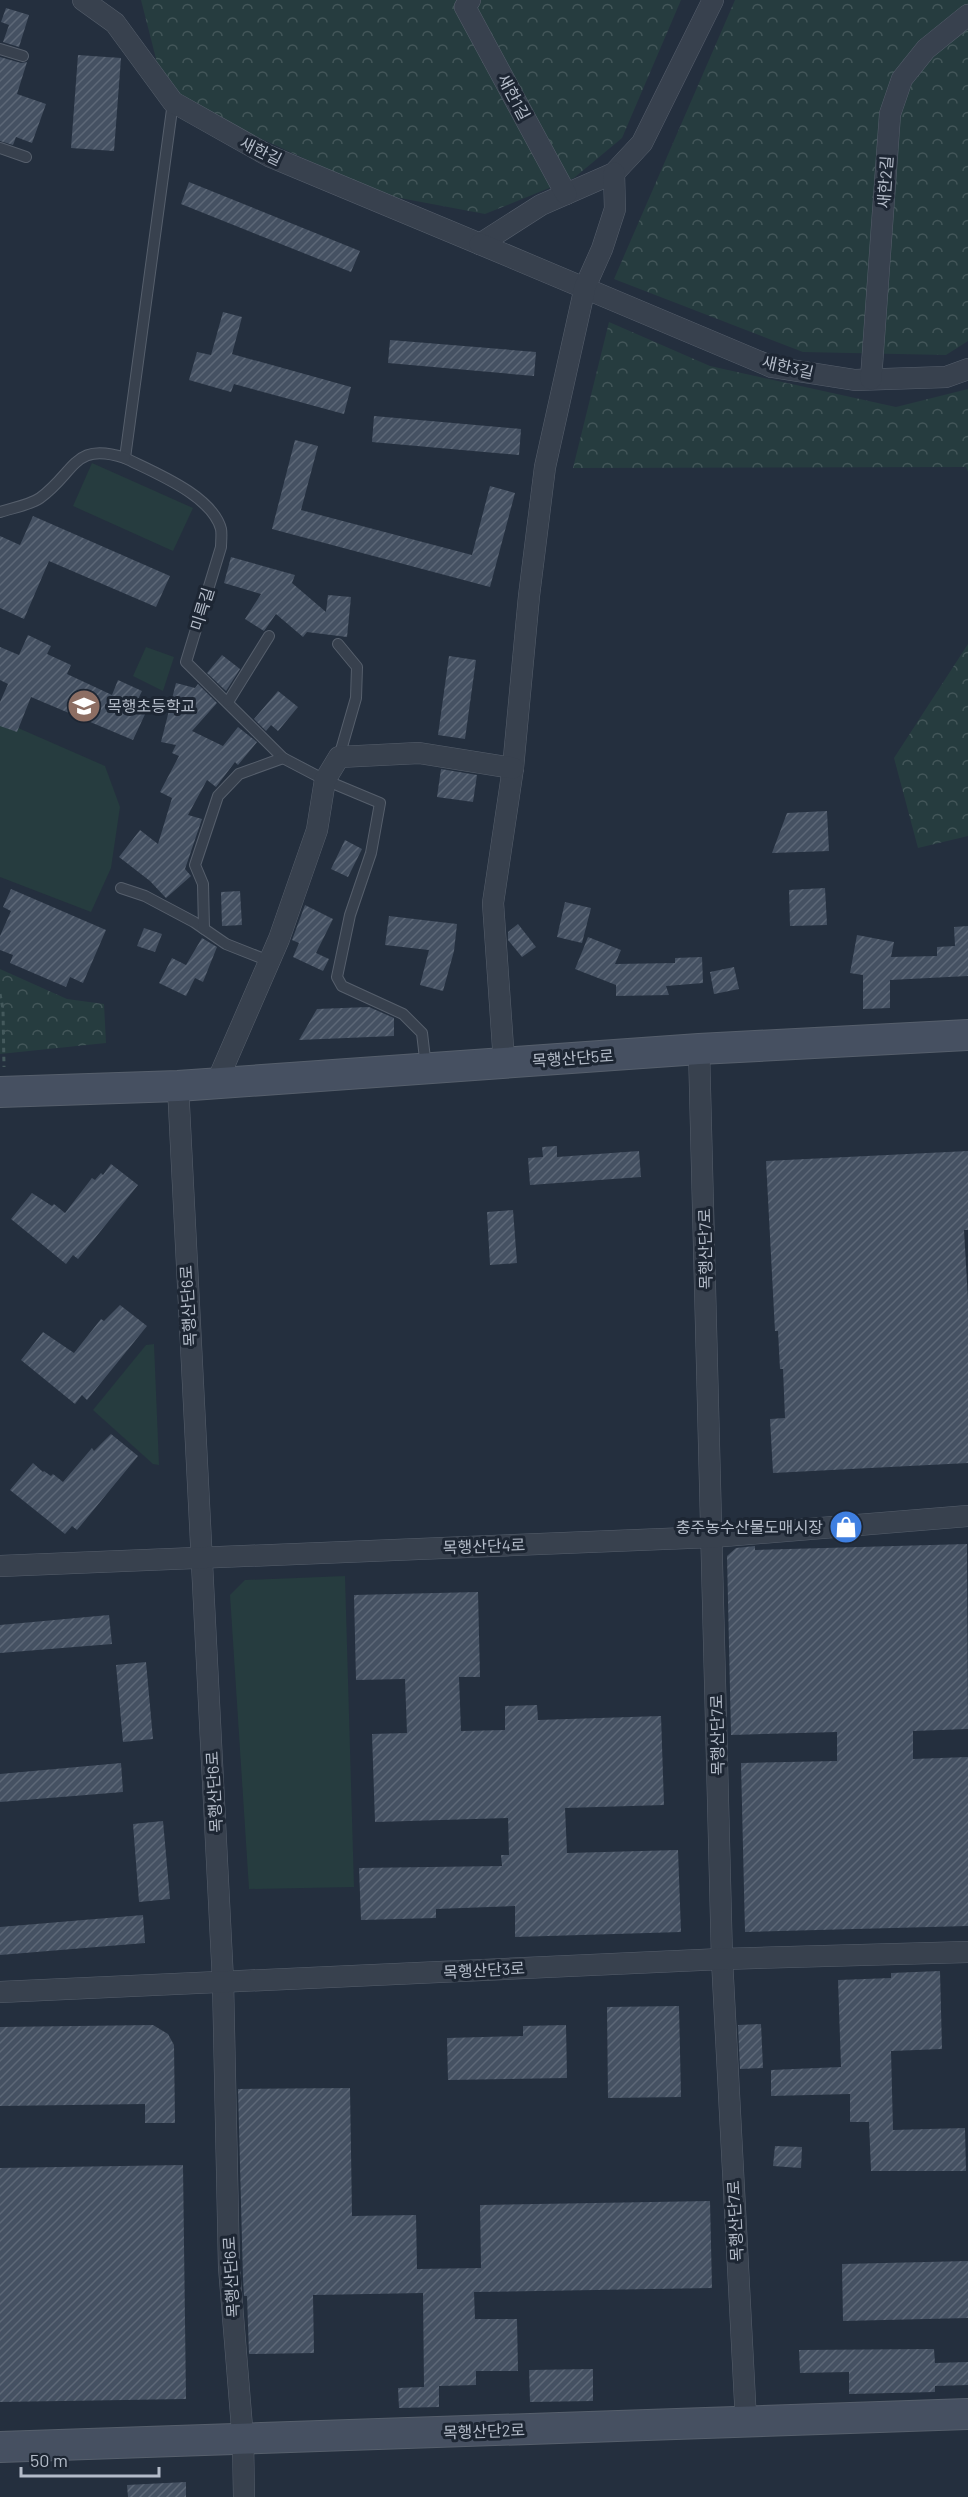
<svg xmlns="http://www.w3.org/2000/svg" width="968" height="2497" viewBox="0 0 968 2497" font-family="Barlow,'Noto Sans KR',sans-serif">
	<defs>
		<pattern id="forest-crowns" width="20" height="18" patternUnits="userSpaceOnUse" patternTransform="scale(1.5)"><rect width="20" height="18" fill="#263c3f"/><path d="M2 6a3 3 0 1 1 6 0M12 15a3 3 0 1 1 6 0" fill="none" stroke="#435659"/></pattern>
		<pattern id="building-hatch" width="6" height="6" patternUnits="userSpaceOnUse" patternTransform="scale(1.5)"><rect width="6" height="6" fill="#455162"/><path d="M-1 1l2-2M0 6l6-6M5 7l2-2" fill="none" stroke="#5d6877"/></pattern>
	</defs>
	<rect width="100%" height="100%" fill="#242f3e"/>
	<!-- forest -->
	<g fill="url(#forest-crowns)">
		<path d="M141 0H681L622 138 574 178 485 214 384 195 229 124 164 90Z"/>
		<path d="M735 0H968V341L946 355 803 352 614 279Z"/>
		<path d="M609 322 710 366 896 407 968 389V472L966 467 573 468Z"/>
		<path d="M968 644V836L918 848 894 758Z"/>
		<path d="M0 969 67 999 104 1004 106 1043 0 1054Z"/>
	</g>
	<!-- park -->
	<g fill="#263c3f">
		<path d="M92 463 193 508 173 551 73 506Z"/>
		<path d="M146 647 174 657 163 691 133 676Z"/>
		<path d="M0 720 105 766 120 807 111 868 91 912 0 877Z"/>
		<path d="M154 1344 159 1465 153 1464 93 1410 146 1345Z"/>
		<path d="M345 1576 354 1887 249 1889 230 1595 245 1580Z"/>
	</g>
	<!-- building -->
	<g fill="url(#building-hatch)">
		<path d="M6 8 29 15 19 47 3 42 9 25 1 22Z"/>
		<path d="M78 55 121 58 114 151 71 148Z"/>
		<path d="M0 57 21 63 27 62 17 94 46 104 32 143 16 137 13 145 0 141Z"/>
		<path d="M189 182 360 251 351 272 181 204Z"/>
		<path d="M223 312 242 317 232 354 351 387 344 414 234 384 231 392 189 380 197 352 211 355Z"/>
		<path d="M390 340 536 352 534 376 388 363Z"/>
		<path d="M374 416 521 429 519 455 372 442Z"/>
		<path d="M295 440 318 446 301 510 472 555 490 486 515 493 490 587 272 529Z"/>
		<path d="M33 516 170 576 156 607 49 561 24 619 0 608V536L20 545Z"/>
		<path d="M231 557 295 575 292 583 326 612 328 595 351 597 347 637 307 632 303 637 276 614 264 631 245 619 261 594 224 583Z"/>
		<path d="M28 635 51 646 47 654 71 665 67 674 112 695 118 680 142 691 135 705 147 710 133 740 31 697 17 732 0 726V702L8 684 0 680V647L19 655Z"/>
		<path d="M222 655 240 669 226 691 207 673Z"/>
		<path d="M449 656 476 660 465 739 438 735Z"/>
		<path d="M176 683 195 688 198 684 217 703 192 731 223 746 238 727 257 742 238 765 235 762 216 787 207 780 188 815 202 819 185 869 191 876 166 898 150 881 119 857 140 830 158 844 172 798 160 792 179 756 172 753 176 745 161 742Z"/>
		<path d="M278 691 298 707 278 731 271 725 266 731 254 719Z"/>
		<path d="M441 769 477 775 473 802 437 797Z"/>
		<path d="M827 811 829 851 772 853 787 813Z"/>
		<path d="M345 840 362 849 348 877 331 869Z"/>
		<path d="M825 888 827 925 790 926 789 890Z"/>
		<path d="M11 889 106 930 83 983 70 977 66 987 10 963 13 955 0 950V936L11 911 3 907Z"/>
		<path d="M240 891 242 925 222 926 221 892Z"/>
		<path d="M565 902 591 908 582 943 557 937Z"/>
		<path d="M305 905 333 919 316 953 329 959 323 971 293 957 299 943 292 940Z"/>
		<path d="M389 916 457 924 454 951 443 991 420 985 429 950 385 945Z"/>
		<path d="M518 924 536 947 522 957 508 940V932Z"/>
		<path d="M968 926V976L890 980V1008L863 1009V975L850 973 857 935 894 942 891 957 937 956V947L955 946 954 927Z"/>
		<path d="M144 928 162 934 155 952 137 946Z"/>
		<path d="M588 937 621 950 615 964 675 963V958L702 957 703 983 666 986 669 995 616 996V985L575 969Z"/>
		<path d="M202 938 217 947 203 982 195 978 186 996 159 983 172 958 186 965Z"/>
		<path d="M734 967 739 989 714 994 710 972Z"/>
		<path d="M369 1007 394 1018V1036L299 1040 317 1009Z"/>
		<path d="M557 1146V1157L639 1151 641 1177 530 1185 528 1158 543 1157 542 1147Z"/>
		<path d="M968 1151V1230H964L968 1299V1463L773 1473 770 1419 785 1418 783 1369H780L778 1331H775L766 1161Z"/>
		<path d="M111 1164 138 1185 78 1259 73 1255 66 1264 11 1219 32 1193 52 1206 54 1204 65 1213 92 1178 95 1180 101 1173 103 1175Z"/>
		<path d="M513 1210 517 1263 490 1265 487 1212Z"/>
		<path d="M120 1305 147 1326 87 1400 82 1395 75 1404 21 1360 43 1332 74 1353 101 1319 104 1321Z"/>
		<path d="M111 1434 138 1456 77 1530 72 1526 65 1534 10 1490 33 1463 43 1472 44 1471 51 1476 53 1474 63 1482 92 1448 94 1451Z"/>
		<path d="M967 1544 968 1729 913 1731V1759L968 1757V1926L745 1932 741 1763 837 1761V1732L731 1735 727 1556 736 1548 755 1546V1550Z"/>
		<path d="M478 1592 480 1677H459L461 1731 505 1730V1706L537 1705 538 1720 661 1716 664 1805 565 1808 567 1853 678 1850 681 1932 515 1937V1906L436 1909V1918L361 1920 359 1868 502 1866 501 1855H509L508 1818 375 1822 372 1734 407 1733 405 1679 356 1680 354 1595Z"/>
		<path d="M109 1615 112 1644 0 1653V1625Z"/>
		<path d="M146 1662 153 1739 123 1742 116 1665Z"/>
		<path d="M121 1763 123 1792 0 1802V1774Z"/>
		<path d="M163 1821 170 1899 139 1902 133 1824Z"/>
		<path d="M143 1915 145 1943 0 1955V1927Z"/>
		<path d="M940 1971 942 2049 891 2051 893 2130 965 2128 966 2171H871L869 2122H850V2094L771 2096V2070L841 2067 838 1980 891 1978V1973Z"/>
		<path d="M679 2006 681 2097 608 2098 607 2007Z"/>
		<path d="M761 2024 763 2068 740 2069 738 2025Z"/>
		<path d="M153 2025 168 2034 174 2045 175 2123H145V2104L0 2106V2027Z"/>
		<path d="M566 2025 567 2078 448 2080 447 2038 523 2036V2026Z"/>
		<path d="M350 2088 352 2216 416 2215 417 2269 481 2268 480 2205 710 2201 712 2288 474 2292 475 2319H517L518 2371H476V2385L439 2386V2407L399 2408 398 2388 424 2387 423 2293 313 2295 314 2353 249 2354 247 2296H244L243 2279 238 2089Z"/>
		<path d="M775 2146 802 2147 801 2168 773 2166Z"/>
		<path d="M183 2165 186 2399 0 2402V2168Z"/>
		<path d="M968 2261V2318L843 2321 842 2264Z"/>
		<path d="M934 2349 935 2363 968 2362V2385L935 2386V2392L849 2394V2372L800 2373 799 2350Z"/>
		<path d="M593 2369V2401L530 2402 529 2370Z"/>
		<path d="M186 2482V2497H128L127 2485Z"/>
	</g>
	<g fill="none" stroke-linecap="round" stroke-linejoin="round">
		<!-- lane casing -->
		<g stroke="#565f6c" stroke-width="12">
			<g id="lane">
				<path d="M0 49 23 56"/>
				<path d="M173 102 125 458C153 472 212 495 221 529 222 534 221 542 221 547L186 662 283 758 325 780 380 803 371 853 350 915 337 977 342 986 403 1014 422 1033 426 1067"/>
				<path d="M0 148 26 157"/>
				<path d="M0 512C12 508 30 505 40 498 76 472 73 441 125 458"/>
				<path d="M338 644 357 667 356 698 339 757"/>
				<path d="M228 702 269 636"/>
				<path d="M121 888 145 896 194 922 226 944 269 961"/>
				<path d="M204 929 203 884 195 865 218 796 239 774 283 758"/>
			</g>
		</g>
		<!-- street casing -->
		<g stroke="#565f6c" stroke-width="22">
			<g id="street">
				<path d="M83 0 115 23 173 102 269 156 480 244 541 205 614 173 642 143 713 0"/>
				<path d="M470 0 465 7 566 194"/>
				<path d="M480 244 772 367 855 380 946 377 968 369"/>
				<path d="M871 379 890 114 902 79 926 49 968 15"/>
				<path d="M699 1049 722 1959 746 2421"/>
				<path d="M504 1062 493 903 513 768 529 596 545 467 585 287 602 249 615 209 614 173"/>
				<path d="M216 1084 279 939 317 830 325 780 339 757 419 753 513 768"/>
				<path d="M178 1086 223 1981 229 2267 243 2440 244 2497"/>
				<path d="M0 1566 712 1537 968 1516"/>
				<path d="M0 1992 722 1959 968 1952"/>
			</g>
		</g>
		<!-- secondary casing -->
		<g stroke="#565f6c" stroke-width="32">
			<g id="secondary">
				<path d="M0 1092 178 1086 699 1049 968 1035"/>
				<path d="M0 2447 968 2414"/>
			</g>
		</g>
		<!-- path -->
		<path stroke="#44595c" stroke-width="3" stroke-dasharray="4.5 4.5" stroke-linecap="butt" d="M0 994 3 1009 4 1067"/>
		<!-- lane -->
		<use href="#lane" stroke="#38414e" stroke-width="10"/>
		<!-- street -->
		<use href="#street" stroke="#38414e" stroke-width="21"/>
		<!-- secondary -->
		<use href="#secondary" stroke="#465061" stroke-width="30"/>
	</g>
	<!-- icons -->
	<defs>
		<g id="school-disc" transform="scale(1.725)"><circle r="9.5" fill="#8d6e63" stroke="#1d2633"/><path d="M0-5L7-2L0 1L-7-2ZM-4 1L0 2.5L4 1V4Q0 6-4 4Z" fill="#fff"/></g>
		<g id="shop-disc" transform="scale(1.725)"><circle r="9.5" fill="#3f7fe0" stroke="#1d2633"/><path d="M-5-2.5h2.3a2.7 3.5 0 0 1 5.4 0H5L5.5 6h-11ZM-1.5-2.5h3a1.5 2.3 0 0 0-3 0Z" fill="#fff"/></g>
	</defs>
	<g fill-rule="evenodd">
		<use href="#school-disc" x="84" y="706"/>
		<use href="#shop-disc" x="846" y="1527"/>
	</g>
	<g text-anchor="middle" stroke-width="6" stroke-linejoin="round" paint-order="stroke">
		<!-- street labels -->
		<g font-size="16" fill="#b4bcc9" stroke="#1d2633">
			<text transform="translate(514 97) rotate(62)" y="6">새한1길</text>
			<text transform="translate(261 151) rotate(26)" y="6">새한길</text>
			<text transform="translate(885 182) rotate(-86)" y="6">새한2길</text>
			<text transform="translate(788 367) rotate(13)" y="6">새한3길</text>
			<text transform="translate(202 609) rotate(-73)" y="6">미륵길</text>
			<text transform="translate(573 1058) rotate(-4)" y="6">목행산단5로</text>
			<text transform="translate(705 1249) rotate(-91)" y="6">목행산단7로</text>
			<text transform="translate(188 1306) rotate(-93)" y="6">목행산단6로</text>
			<text transform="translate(484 1546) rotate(-2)" y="6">목행산단4로</text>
			<text transform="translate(717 1735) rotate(-91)" y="6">목행산단7로</text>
			<text transform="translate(214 1792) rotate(-93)" y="6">목행산단6로</text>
			<text transform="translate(484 1970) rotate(-3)" y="6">목행산단3로</text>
			<text transform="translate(735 2221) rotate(-93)" y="6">목행산단7로</text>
			<text transform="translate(231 2277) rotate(-93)" y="6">목행산단6로</text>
			<text transform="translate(484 2431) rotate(-2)" y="6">목행산단2로</text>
		</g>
		<!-- poi labels -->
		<g font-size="16" fill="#b4bcc9" stroke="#1d2633" text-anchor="start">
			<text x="107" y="712">목행초등학교</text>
			<text x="823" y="1533" text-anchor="end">충주농수산물도매시장</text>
		</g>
	</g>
	<!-- scale -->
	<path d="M21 2467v9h138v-9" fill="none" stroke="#b4bcc9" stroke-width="3"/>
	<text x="30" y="2467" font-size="18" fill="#b4bcc9" stroke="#1d2633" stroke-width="4.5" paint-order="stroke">50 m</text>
</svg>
